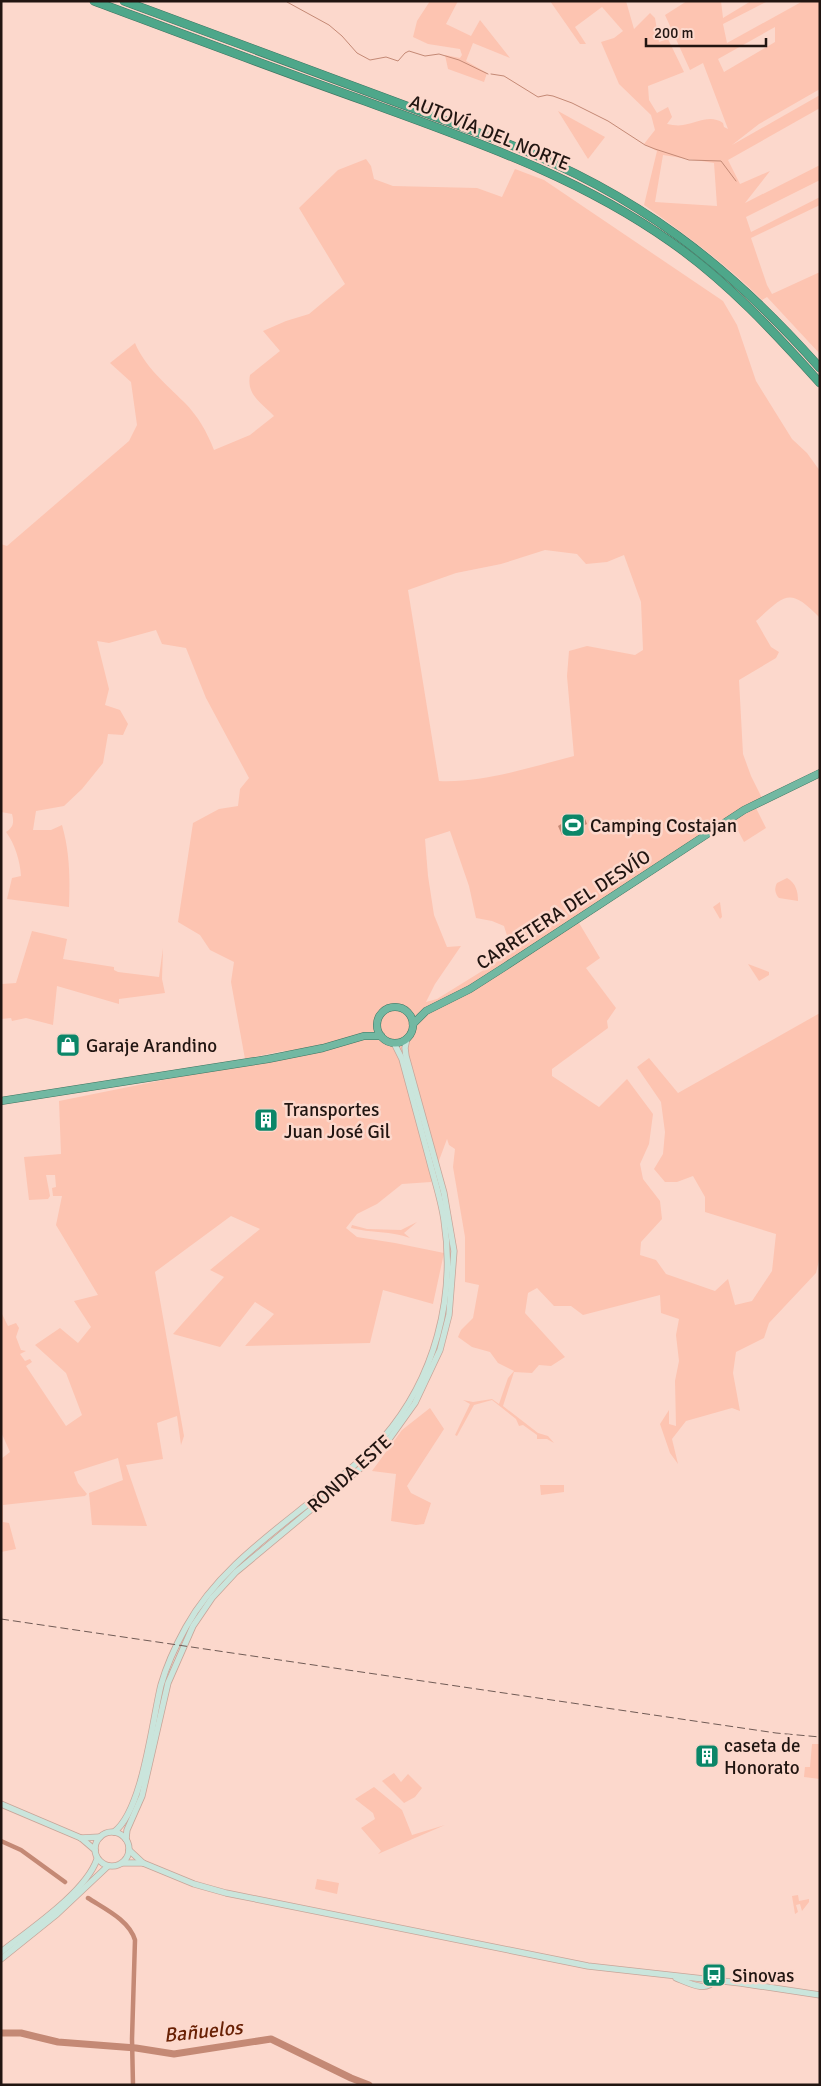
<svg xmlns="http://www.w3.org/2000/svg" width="821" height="2086" viewBox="0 0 821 2086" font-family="Signika,sans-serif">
	<rect width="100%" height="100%" fill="#fcd8cc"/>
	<!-- green -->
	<g fill="#fdc4b1" fill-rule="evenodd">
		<path d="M430 1H458L446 24 471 36 480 20 510 58 473 43 466 61 487 73 484 82 448 69 445 55 460 58 462 55 460 49 428 44 413 37 417 21Z"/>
		<path d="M550 1H626L634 29 650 13 655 18 659 42 668 39 684 72 648 86 649 100 657 113 668 107 672 117 667 124C672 125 678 126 683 125 697 123 710 114 723 123L724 127 728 129 703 63 690 70 665 15 687 1H721L723 18 751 1H768L723 24 727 43 803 1H820V89L759 124 732 145 820 95V108L728 160 740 184 770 171 745 203 820 165V180L746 217 751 232 820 197V205L751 238 767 285 772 294 820 272V354L767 297 762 300C726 264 686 235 644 205L657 151 644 144 655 130 651 115 619 84 601 42 614 38 623 31 602 7 575 27 586 44H580ZM775 27V42L724 72 718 59ZM663 155 714 163 717 206 655 202Z"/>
		<path d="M558 111 605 137 588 159Z"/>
		<path d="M366 159 371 166 374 179 393 186 477 188 502 197 515 169 544 180 723 301 737 325 756 381 792 439 807 453 820 471V618C789 586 785 595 756 621L771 647 779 652 776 658 739 680 743 754 751 776 763 800 574 920 579 923 600 958 586 968 616 1008 607 1021 608 1028 552 1069V1076L599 1107 627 1079 653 1114 649 1144 640 1164 643 1179 660 1201 662 1219 641 1242 640 1255 656 1260 666 1274 715 1291 728 1279 735 1305 752 1301 772 1271 776 1234 705 1212V1197L693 1176 677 1182H665L654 1169 663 1154 665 1132 661 1102 637 1067 649 1058 678 1093 820 1013V1256L816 1273 769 1323 764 1338 736 1352 733 1373 740 1411 732 1408 686 1421 672 1439 678 1464 670 1453 660 1424 669 1410V1424L676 1426 675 1381 679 1361 676 1335 679 1319 661 1313 660 1295 583 1315 571 1306H554L537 1288 528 1293 525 1313 565 1357 551 1366 539 1365 532 1373 514 1372 503 1406 538 1433 548 1436 554 1443 547 1439H537V1435L523 1425 519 1426 516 1419 492 1400 474 1405 457 1436 455 1435 470 1404 463 1400 473 1402 492 1399 499 1404 508 1378 514 1371 498 1363 490 1352 472 1347 458 1337 461 1330 473 1318 479 1285 465 1282V1237L453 1167 455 1149 449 1145 447 1139 431 1182 402 1184 377 1204 357 1214 346 1228 357 1237 395 1243 444 1253 433 1304 383 1290 370 1343 245 1346 274 1314 255 1302 220 1347 173 1334 224 1277 210 1270 260 1229 231 1216 155 1272 184 1436 181 1445 177 1416 157 1423 163 1459 126 1465 147 1526 92 1525 89 1493 123 1480 118 1458 74 1472 78 1483 87 1494 85 1496 3 1505V1522L9 1523 16 1549 1 1552V1459L10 1452 1 1432V1312L8 1326 16 1323 19 1328 16 1337 21 1350 26 1351 20 1354 25 1361 30 1359 32 1362 26 1366 66 1426 82 1415 66 1373 35 1345 60 1328 78 1343 91 1327 74 1301 98 1295 56 1225 62 1196H53L52 1188 56 1187 55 1175H46L50 1196 48 1199 29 1200 24 1157 61 1154 59 1101 311 1050 283 1051 245 1059 231 982 234 962 210 950 200 935 178 922 193 823 219 809 238 806 240 789 249 778 206 698 186 648 162 644 156 630 109 643 97 641 109 689 105 705 120 710 128 724 123 735 108 734 103 763 82 789 64 806 36 811 33 830H51L62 825C70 853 70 879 69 907L7 899 12 878 21 876C20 861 15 844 6 832 14 827 14 822 12 814L1 812V544L7 546 129 441 137 425 131 382 110 363 135 343C145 367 166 384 184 402 198 416 207 432 214 450L250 435 274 416C262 403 246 395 250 375L280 351 263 331 286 321 309 314 345 284 299 208 338 170ZM545 550 577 554 586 564 607 562 624 555 641 602 643 650 635 655 587 646 569 651 567 676 574 756C530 767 485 783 439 781L408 590 456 573 501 564ZM450 831 469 886 476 918 492 921 504 926 509 942 508 955 437 999 426 1002 435 984 461 946 447 947 434 915 428 876 425 839Z"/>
		<path d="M756 808 766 828 744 842 733 821Z"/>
		<path d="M787 878C796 883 798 892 798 901L779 898C775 894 774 888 777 883Z"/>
		<path d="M720 902 722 917 720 919 713 907Z"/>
		<path d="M32 931 67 939 63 959 114 967V970L118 972 159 977 163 948 162 979 165 993 119 999V1004L57 986 53 1025 26 1018 12 1021 11 1018 1 1019 2 984 16 983Z"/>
		<path d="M748 964 769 972V975L759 981Z"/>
		<path d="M417 1222 404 1233 410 1238C392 1231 370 1233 351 1228L352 1225 367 1229 401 1230Z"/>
		<path d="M430 1408 444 1429 407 1486 411 1493 431 1503 424 1524 416 1525 391 1521 396 1474 372 1471 402 1430Z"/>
		<path d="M540 1485H564V1492L541 1495Z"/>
		<path d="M812 1744H820V1779L804 1777 805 1767H810Z"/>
		<path d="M394 1773 401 1782 408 1774 422 1788 415 1797 404 1803 382 1781Z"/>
		<path d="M374 1787 402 1810 412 1835 445 1825 378 1854 381 1851 361 1828 375 1819 373 1813 355 1799Z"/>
		<path d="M317 1879 339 1883 337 1894 315 1889Z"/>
		<path d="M798 1895 799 1901 809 1899V1902L802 1911 800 1904 796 1905 798 1912 795 1914 792 1896Z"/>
	</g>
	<!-- water -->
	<path fill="#c48975" d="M584 816 587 824 562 835 558 826 566 821Z"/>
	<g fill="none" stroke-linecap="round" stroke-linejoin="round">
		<!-- stream -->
		<g stroke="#c48975" stroke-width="1">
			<path d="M287 2 329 25 342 36 357 53 370 60 386 57 398 61 405 53 409 51 425 56 439 54 459 60 488 74"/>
			<path d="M491 74 504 76 538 97 547 95 553 96 572 103 608 121 645 145 655 149 689 160 721 161 736 181"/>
		</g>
		<!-- canal -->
		<g stroke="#c48975" stroke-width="4.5">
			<path d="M1 1841 21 1850 65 1882"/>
			<path d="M88 1898C105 1909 129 1920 135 1940L132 2039 133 2085"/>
		</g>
		<!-- river -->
		<path stroke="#c48975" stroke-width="7" d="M1 2033H21L58 2042 136 2048 174 2054 271 2039 351 2078 369 2085"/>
		<!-- secondary casing -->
		<g stroke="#c7a599" stroke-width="7">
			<g id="secondary">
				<path d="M1 1804 81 1838 95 1850"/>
				<circle cx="112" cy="1849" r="17"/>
				<path d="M114 1832C143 1810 152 1721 161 1685 167 1664 176 1645 186 1627 217 1571 271 1534 319 1495 341 1476 364 1459 383 1438 435 1378 456 1297 444 1220 441 1199 434 1179 429 1159 420 1125 411 1092 402 1059L394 1043"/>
				<path d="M81 1838 100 1837"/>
				<path d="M126 1839 127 1830 142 1796 168 1683 193 1626 212 1598 236 1572 362 1467 390 1438 415 1403 440 1350 449 1315 454 1251 444 1193 406 1056 405 1048 407 1038"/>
				<path d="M129 1850 143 1863"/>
				<path d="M123 1863H143L194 1884 226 1893 588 1966 740 1983 820 1995"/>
				<path d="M1 1952C29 1930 86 1892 97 1859"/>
				<path d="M1 1959 57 1914 108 1866"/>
				<path d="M676 1978C689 1983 706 1993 715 1980"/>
			</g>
		</g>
		<!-- trunk casing -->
		<g stroke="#3e7460" stroke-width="8">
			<g id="trunk">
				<circle cx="395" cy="1025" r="18"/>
				<path d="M413 1024 426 1011 470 989 506 966 744 810 820 773"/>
				<path d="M1 1101 268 1059 323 1048 364 1036H381"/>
			</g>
		</g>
		<!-- motorway casing -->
		<g stroke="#3e7460" stroke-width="9">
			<g id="motorway">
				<path d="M94 1C185 35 275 69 365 101 473 141 576 175 671 242 728 282 774 332 820 383"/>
				<path d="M124 1 506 143C637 194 728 264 820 368"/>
			</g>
		</g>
		<!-- secondary -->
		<use href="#secondary" stroke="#cae5dc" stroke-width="5.5"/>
		<!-- trunk -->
		<use href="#trunk" stroke="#72b8a2" stroke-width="7"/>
		<!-- motorway -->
		<use href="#motorway" stroke="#4ea78a" stroke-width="8"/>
		<!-- rail -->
		<path stroke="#705b55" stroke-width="1" stroke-dasharray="8 4" stroke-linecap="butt" d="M1 1619 776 1733 820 1737"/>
	</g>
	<!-- icons -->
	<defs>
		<g id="stadium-square" transform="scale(1.25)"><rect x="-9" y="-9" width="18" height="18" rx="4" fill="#0b8668" stroke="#fcd8cc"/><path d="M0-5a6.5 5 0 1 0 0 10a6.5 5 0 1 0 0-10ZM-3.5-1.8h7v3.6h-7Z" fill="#fff"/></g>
		<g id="shop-square" transform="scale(1.25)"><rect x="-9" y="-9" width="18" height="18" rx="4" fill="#0b8668" stroke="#fcd8cc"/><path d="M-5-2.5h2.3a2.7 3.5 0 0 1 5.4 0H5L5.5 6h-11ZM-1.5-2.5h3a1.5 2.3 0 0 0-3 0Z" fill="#fff"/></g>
		<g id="building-square" transform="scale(1.25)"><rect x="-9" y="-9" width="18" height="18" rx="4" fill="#0b8668" stroke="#fcd8cc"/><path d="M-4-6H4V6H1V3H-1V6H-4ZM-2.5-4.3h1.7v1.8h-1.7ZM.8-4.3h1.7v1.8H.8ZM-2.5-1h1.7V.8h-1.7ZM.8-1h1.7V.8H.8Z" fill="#fff"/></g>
		<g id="bus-square" transform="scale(1.25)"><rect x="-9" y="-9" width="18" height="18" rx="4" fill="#0b8668" stroke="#fcd8cc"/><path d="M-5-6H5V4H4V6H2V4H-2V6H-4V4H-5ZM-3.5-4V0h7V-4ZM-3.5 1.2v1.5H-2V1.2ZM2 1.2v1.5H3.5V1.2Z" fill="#fff"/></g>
	</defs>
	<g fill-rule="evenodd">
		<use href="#stadium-square" x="573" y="825"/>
		<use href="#shop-square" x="68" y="1045"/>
		<use href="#building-square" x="266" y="1120"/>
		<use href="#building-square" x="707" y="1756"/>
		<use href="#bus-square" x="714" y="1975"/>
	</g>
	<g text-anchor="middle" stroke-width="5" stroke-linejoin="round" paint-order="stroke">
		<!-- street labels -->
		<g font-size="19" fill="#211511" stroke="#fcd8cc">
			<text transform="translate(490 132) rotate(22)" y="7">AUTOVÍA DEL NORTE</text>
			<text transform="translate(563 909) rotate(-33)" y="7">CARRETERA DEL DESVÍO</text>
			<text transform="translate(349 1473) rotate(-42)" y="7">RONDA ESTE</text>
		</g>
		<!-- poi labels -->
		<g font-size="19" fill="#211511" stroke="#fcd8cc" text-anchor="start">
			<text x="590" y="832">Camping Costajan</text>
			<text x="86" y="1052">Garaje Arandino</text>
			<text x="284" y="1116">Transportes<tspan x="284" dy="22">Juan José Gil</tspan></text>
			<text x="724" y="1752">caseta de<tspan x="724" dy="22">Honorato</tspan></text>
			<text x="732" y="1982">Sinovas</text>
		</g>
		<!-- water labels -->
		<g font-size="20" font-style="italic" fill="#692105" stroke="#fcd8cc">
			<text transform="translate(203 2031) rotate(-6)" y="7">Bañuelos</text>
		</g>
	</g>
	<!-- border -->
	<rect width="821" height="2086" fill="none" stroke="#211511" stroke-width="5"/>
	<!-- scale -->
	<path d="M646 38v8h120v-8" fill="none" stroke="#211511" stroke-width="2.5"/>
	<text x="654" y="38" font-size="15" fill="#211511" stroke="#fcd8cc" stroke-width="4" paint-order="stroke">200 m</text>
</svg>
